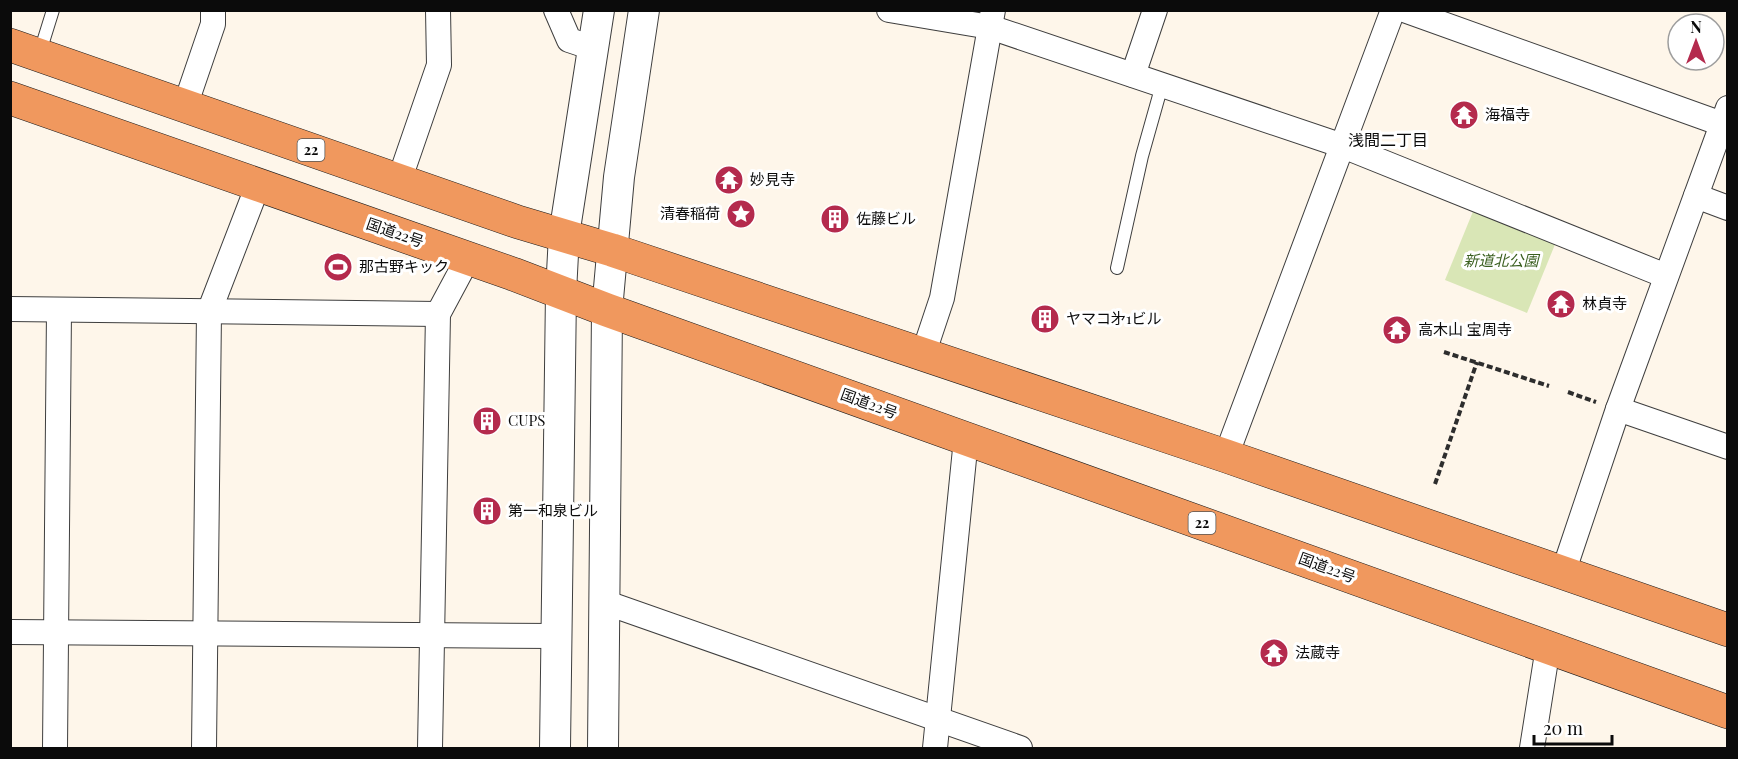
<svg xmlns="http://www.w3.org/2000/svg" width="1738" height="759" viewBox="0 0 1738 759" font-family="'Playfair Display','Noto Sans JP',serif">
	<rect width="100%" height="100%" fill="#fef6ea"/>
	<!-- park -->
	<path fill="#d9e6b6" d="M1474 209 1556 242 1527 313 1445 280Z"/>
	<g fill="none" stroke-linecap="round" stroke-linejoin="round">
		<!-- service casing -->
		<g stroke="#3e3e3e" stroke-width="14">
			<g id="service">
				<path d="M39 55 53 10"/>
				<path d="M1117 268 1142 156 1162 85"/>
			</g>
		</g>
		<!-- minor casing -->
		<g stroke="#3e3e3e" stroke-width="26">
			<g id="minor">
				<path d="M556 10 569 40 593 48"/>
				<path d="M889 10 990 27 1343 146 1666 276"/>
				<path d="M1404 10 1722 124"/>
				<path d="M1133 75 1155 10"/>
				<path d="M185 106 213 24V10"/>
				<path d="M399 181 439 65 438 10"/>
				<path d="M1696 196 1728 208"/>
				<path d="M10 309 438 314"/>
				<path d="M923 355 942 298 993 10"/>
				<path d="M1618 409 1728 447"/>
				<path d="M1226 456 1393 10"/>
				<path d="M1563 573 1618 409 1728 108"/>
				<path d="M604 602 1020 748"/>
				<path d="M10 632 556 636"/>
				<path d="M55 748 59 310"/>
				<path d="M204 748 209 312 258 185"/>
				<path d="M430 748 438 314 468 258"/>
				<path d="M935 748 966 439"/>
				<path d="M1532 748 1548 647"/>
			</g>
		</g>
		<!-- tertiary casing -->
		<g stroke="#3e3e3e" stroke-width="32">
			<g id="tertiary">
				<path d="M555 748 561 292 564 235 599 10"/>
				<path d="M603 748 607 310 619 177 644 10"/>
			</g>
		</g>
		<!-- trunk casing -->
		<g stroke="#1c1c1c" stroke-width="34">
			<g id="trunk">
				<path d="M10 45 518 222 612 250 1226 456 1728 630"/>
				<path d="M10 98 513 274 607 310 1728 712"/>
			</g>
		</g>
		<!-- path -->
		<g stroke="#2d2d2d" stroke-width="4" stroke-dasharray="6 3" stroke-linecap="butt">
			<path d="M1444 352 1549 386"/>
			<path d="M1568 392 1596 402"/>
			<path d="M1435 484 1477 362"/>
		</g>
		<!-- service -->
		<use href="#service" stroke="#fff" stroke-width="12"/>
		<!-- minor -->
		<use href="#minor" stroke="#fff" stroke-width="24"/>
		<!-- tertiary -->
		<use href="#tertiary" stroke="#fff" stroke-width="30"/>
		<!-- trunk -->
		<use href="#trunk" stroke="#f0985e" stroke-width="33"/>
	</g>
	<!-- icons -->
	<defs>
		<g id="temple-disc" transform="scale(1.5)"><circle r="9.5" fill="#b42a4d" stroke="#fff"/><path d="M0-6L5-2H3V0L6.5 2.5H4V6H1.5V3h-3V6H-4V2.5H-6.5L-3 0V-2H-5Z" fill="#fff"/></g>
		<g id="sight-disc" transform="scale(1.5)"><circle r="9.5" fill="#b42a4d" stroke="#fff"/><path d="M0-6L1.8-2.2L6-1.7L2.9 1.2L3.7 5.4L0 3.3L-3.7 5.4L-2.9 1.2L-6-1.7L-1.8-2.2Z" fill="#fff"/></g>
		<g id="building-disc" transform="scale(1.5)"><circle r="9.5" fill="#b42a4d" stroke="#fff"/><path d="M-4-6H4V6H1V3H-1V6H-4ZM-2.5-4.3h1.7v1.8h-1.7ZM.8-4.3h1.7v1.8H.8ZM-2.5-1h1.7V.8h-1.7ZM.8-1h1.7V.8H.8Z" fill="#fff"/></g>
		<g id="stadium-disc" transform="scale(1.5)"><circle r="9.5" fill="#b42a4d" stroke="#fff"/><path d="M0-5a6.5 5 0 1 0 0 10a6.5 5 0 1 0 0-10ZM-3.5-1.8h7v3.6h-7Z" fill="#fff"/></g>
	</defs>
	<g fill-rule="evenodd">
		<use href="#temple-disc" x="1464" y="115"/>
		<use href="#temple-disc" x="729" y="180"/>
		<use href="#sight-disc" x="741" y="214"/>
		<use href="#building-disc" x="835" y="219"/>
		<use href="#stadium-disc" x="338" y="267"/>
		<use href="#temple-disc" x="1561" y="304"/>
		<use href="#building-disc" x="1045" y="319"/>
		<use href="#temple-disc" x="1397" y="330"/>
		<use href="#building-disc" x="487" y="421"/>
		<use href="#building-disc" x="487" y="511"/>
		<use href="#temple-disc" x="1274" y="653"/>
	</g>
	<g text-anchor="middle" stroke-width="6" stroke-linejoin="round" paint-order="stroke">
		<!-- shield labels -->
		<g fill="#fff" stroke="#545454" stroke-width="1.5">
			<rect x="297.5" y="139" width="27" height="22" rx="4.5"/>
			<rect x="1188.5" y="512" width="27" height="22" rx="4.5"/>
		</g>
		<g font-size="14" font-weight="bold" fill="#0b0b0b">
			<text x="311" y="155">22</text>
			<text x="1202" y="528">22</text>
		</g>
		<!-- poi labels -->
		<g font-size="15" fill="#0b0b0b" stroke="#fff" text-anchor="start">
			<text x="1485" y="120">海福寺</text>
			<text x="750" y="185">妙見寺</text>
			<text x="720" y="219" text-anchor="end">清春稲荷</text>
			<text x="856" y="224">佐藤ビル</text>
			<text x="359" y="272">那古野キック</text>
			<text x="1582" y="309">林貞寺</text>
			<text x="1066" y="324">ヤマコ㐧1ビル</text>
			<text x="1418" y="335">高木山 宝周寺</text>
			<text x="508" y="426">CUPS</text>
			<text x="508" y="516">第一和泉ビル</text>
			<text x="1295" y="658">法蔵寺</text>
		</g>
		<!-- street labels -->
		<g font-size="15" fill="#0b0b0b" stroke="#fff">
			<text transform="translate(395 233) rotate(19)" y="5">国道22号</text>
			<text transform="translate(869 404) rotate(20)" y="5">国道22号</text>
			<text transform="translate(1327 568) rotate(20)" y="5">国道22号</text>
		</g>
		<!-- park labels -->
		<g font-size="15" font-style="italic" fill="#3a5f1f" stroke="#fff">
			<text x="1501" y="266">新道北公園</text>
		</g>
		<!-- neighbourhood labels -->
		<g font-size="16" fill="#0b0b0b" stroke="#fff">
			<text x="1388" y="146">浅間二丁目</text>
		</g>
	</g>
	<!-- border -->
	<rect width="1738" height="759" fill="none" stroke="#0b0b0b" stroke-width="24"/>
	<!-- north arrow -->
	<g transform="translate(1696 42)"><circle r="28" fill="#ffffff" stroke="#9d9d9d" stroke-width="1.5"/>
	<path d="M0-4.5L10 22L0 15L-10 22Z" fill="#b42a4d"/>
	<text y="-9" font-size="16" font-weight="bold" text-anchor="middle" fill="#0b0b0b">N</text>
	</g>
	<!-- scale -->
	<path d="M1534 735v9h78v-9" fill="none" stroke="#0b0b0b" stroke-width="3"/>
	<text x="1543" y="735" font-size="18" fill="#0b0b0b" stroke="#ffffff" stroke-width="4.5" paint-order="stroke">20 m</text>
</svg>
